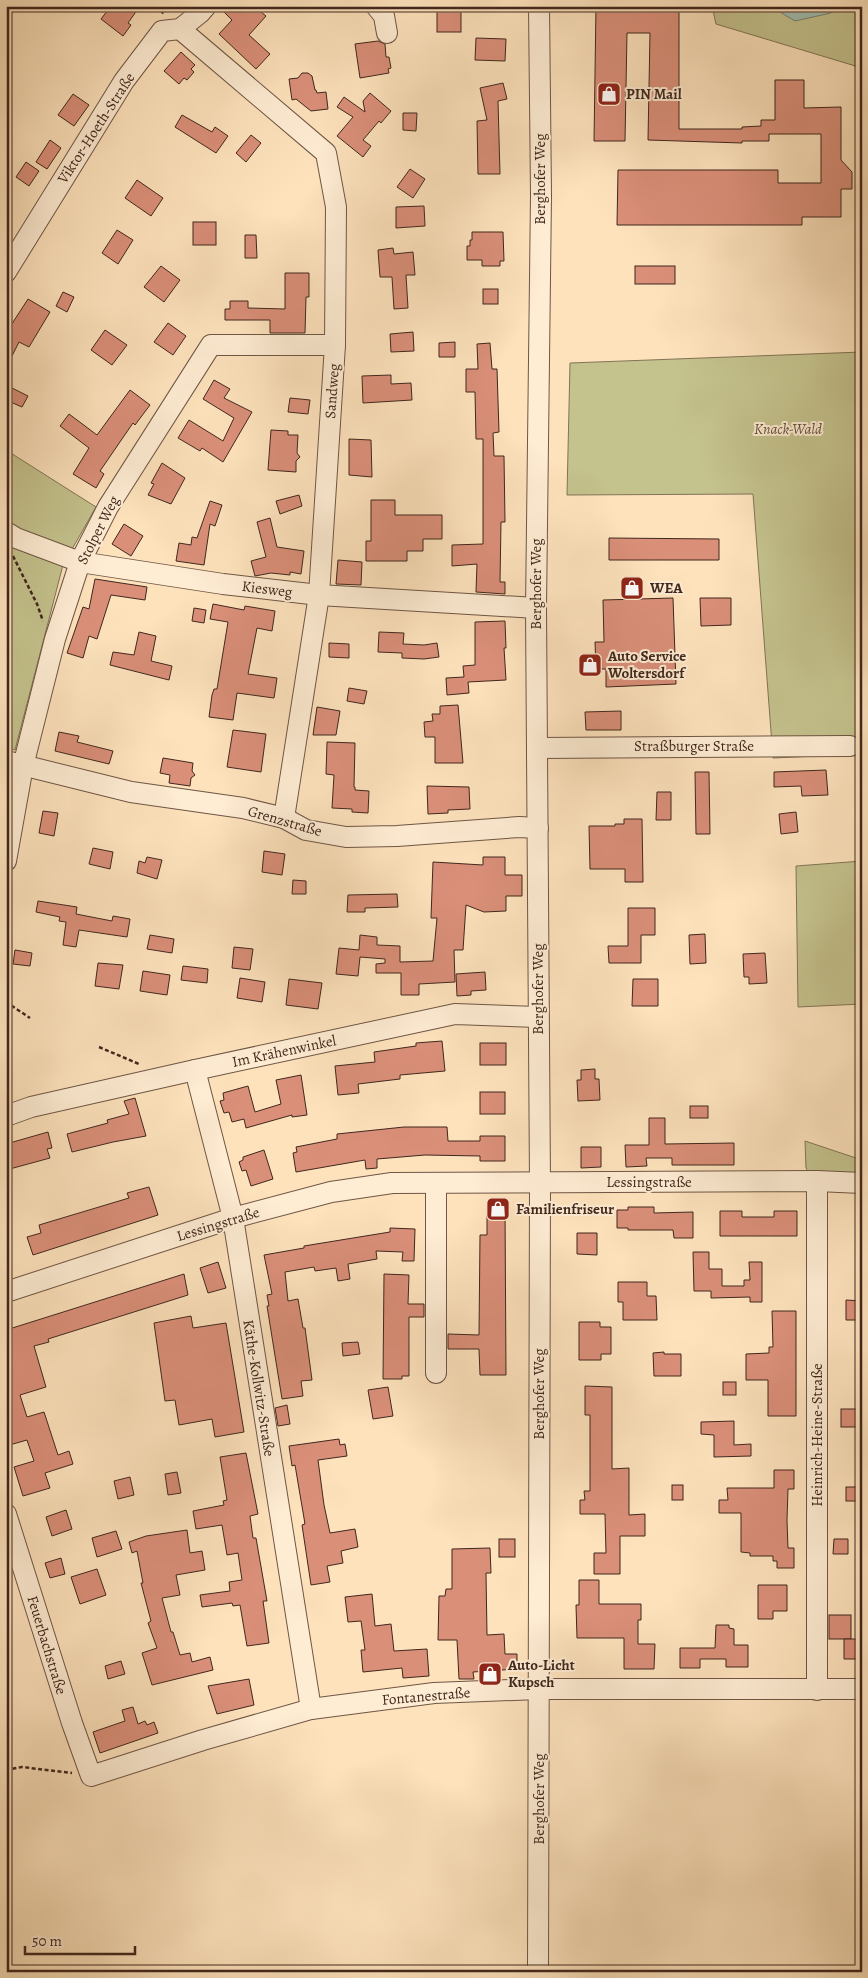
<svg xmlns="http://www.w3.org/2000/svg" width="868" height="1978" viewBox="0 0 868 1978" font-family="Alegreya,serif">
	<rect width="100%" height="100%" fill="#fde2bc"/>
	<filter id="stains"><feTurbulence type="fractalNoise" baseFrequency=".004" numOctaves="4"/><feColorMatrix values="0 0 0 0 .2 0 0 0 0 .09 0 0 0 0 .02 0 0 0 .5 -.17"/></filter>
	<radialGradient id="worn" r=".72"><stop offset=".6" stop-color="#630" stop-opacity="0"/><stop offset="1" stop-color="#630" stop-opacity=".3"/></radialGradient>
	<!-- green -->
	<g fill="#c4c28d" stroke="#827455">
		<path d="M712 6H862V68L716 24Z"/>
		<path d="M862 352V754L773 758 753 494 567 495 570 363Z"/>
		<path d="M6 450 96 507 63 565 15 750 6 747Z"/>
		<path d="M862 861V1004L798 1007 796 866Z"/>
		<path d="M805 1141 862 1160V1175L809 1173 806 1168Z"/>
	</g>
	<!-- water -->
	<path fill="#9fbeb0" stroke="#798275" d="M777 6H834L831 13 795 21 775 9Z"/>
	<!-- building -->
	<g fill="#da8f79" stroke="#40271d">
		<path d="M111 6H140L128 23 131 25 123 36 101 19Z"/>
		<path d="M218 6H266L261 12 266 16 249 35 270 54 256 69 219 34 232 20Z"/>
		<rect x="437" y="6" width="24" height="26"/>
		<path d="M596 6H679V129H742V127L761 126V120H775V80H804V108L841 107V160L852 172V189H841V217H802V225H617L618 170H778V183H821V134H769V141H742V143L648 140 650 33H627L625 141H594Z"/>
		<path d="M476 38 506 39 505 61 475 60Z"/>
		<path d="M378 41 385 44 386 57H389L391 68 388 69 389 73 360 78 355 44Z"/>
		<path d="M181 52 195 65 191 69 194 72 187 80 184 78 179 84 164 71Z"/>
		<path d="M302 73H308L312 76 315 90H316L317 93 326 92 328 109 311 111 296 99 292 100 289 79 298 78Z"/>
		<path d="M503 83 507 99 498 101 500 174H478L477 121 487 120 480 88Z"/>
		<path d="M370 93 391 111 381 123 379 121 363 140 371 146 363 157 337 136 353 117 337 107 344 97 365 112 363 101Z"/>
		<path d="M73 94 89 105 74 126 58 115Z"/>
		<path d="M403 113H417L416 131 403 130Z"/>
		<path d="M182 115 212 132 215 127 228 136 216 153 175 127Z"/>
		<path d="M251 135 261 143 246 162 236 153Z"/>
		<path d="M50 140 61 148 47 169 36 162Z"/>
		<path d="M26 162 39 171 29 186 16 177Z"/>
		<path d="M410 169 425 179 413 198 397 187Z"/>
		<path d="M137 180 163 198 151 216 125 198Z"/>
		<path d="M424 206 425 226 396 228V207Z"/>
		<rect x="193" y="222" width="23" height="23"/>
		<path d="M117 230 133 240 118 264 102 253Z"/>
		<path d="M472 232H503L504 261H500V266H482V260H467V246H470V240H472Z"/>
		<path d="M245 235H256L257 258H245Z"/>
		<path d="M393 248 394 254 413 252 415 275H406L408 308 394 309 392 277H380L378 250Z"/>
		<path d="M161 266 180 280 164 302 144 287Z"/>
		<rect x="635" y="266" width="40" height="18"/>
		<path d="M285 273H309V297H306L305 333H270V320H225V309H230V301H248V308L285 309Z"/>
		<rect x="483" y="289" width="15" height="15"/>
		<path d="M63 292 74 297 67 312 56 306Z"/>
		<path d="M28 299 50 312 29 347 19 342 6 368V333Z"/>
		<path d="M168 323 186 336 173 355 154 342Z"/>
		<path d="M105 330 127 345 112 365 91 350Z"/>
		<path d="M413 332 414 351 391 352 390 334Z"/>
		<path d="M455 342V357H439V343Z"/>
		<path d="M490 343 492 369H497L499 432 493 433 494 456H504L505 522H501L500 582H505V594L476 592 477 564 452 566V545L483 544V439H476L475 392H466V369H478L477 344Z"/>
		<path d="M391 375V384L411 383 412 400 363 403 362 376Z"/>
		<path d="M214 380 230 389 224 398 252 412 223 462 202 448 200 451 178 438 189 420 223 441 234 418 203 399Z"/>
		<path d="M6 385 28 396 22 407 6 400Z"/>
		<path d="M130 390 150 405 135 425 133 423 100 471 104 474 96 488 73 474 89 448 60 426 69 414 97 435Z"/>
		<path d="M290 398 310 400 308 414 288 412Z"/>
		<path d="M271 430 288 431V435H298L297 453 300 457 296 461V472L268 470Z"/>
		<path d="M349 439 371 440 372 477 349 475Z"/>
		<path d="M162 463 185 478 171 504 148 495 154 484 151 483Z"/>
		<path d="M299 495 302 506 280 514 276 501Z"/>
		<path d="M371 500H395V515H442V539H423V551H407V561H366V541H371Z"/>
		<path d="M210 501 222 505 215 526 210 524 204 565 176 561 179 543 191 545 192 537 197 538Z"/>
		<path d="M270 518 277 547 304 551 301 574 290 572V575L271 573 255 576 251 561 266 557 257 522Z"/>
		<path d="M124 524 143 536 131 556 112 544Z"/>
		<path d="M609 538 719 539V560H609Z"/>
		<path d="M338 560 362 562 361 585 336 584Z"/>
		<path d="M95 579 147 587 145 600 111 595 97 639 89 636 83 658 67 653 83 607 89 609Z"/>
		<path d="M673 598 676 684 606 687V669H596L595 642H604L603 600Z"/>
		<path d="M700 598H731V625L701 626Z"/>
		<path d="M213 604 244 610 245 606 275 611 272 631 257 628 248 674 277 678 274 698 237 693 233 720 209 717 212 695 214 689H217L228 622 210 619Z"/>
		<path d="M194 608 206 610 204 623 192 621Z"/>
		<path d="M505 621 506 648H504L506 680 468 682 469 693 447 695 446 678 464 677 463 666 475 665V622Z"/>
		<path d="M139 632 156 636 151 661 172 666 169 680 110 665 113 652 134 655Z"/>
		<path d="M379 632 404 633 403 644 424 645 437 643 439 657 424 659 402 658V653L378 652Z"/>
		<path d="M329 643 349 644V658L329 657Z"/>
		<path d="M349 688 367 691 364 704 347 701Z"/>
		<path d="M458 705 463 763H435V737H425L424 722 433 721 432 714H440V706Z"/>
		<path d="M317 707 340 711 336 735H313Z"/>
		<path d="M621 711V730H586L585 712Z"/>
		<path d="M233 730 266 734 261 772 227 767Z"/>
		<path d="M59 732 79 736 77 742 113 751 109 764 55 751Z"/>
		<path d="M327 742 355 743 354 787H355V790L369 791 368 813 352 812V809L332 808 334 775 326 774Z"/>
		<path d="M163 758 193 763 192 771 195 775 191 778 190 786 169 783 170 775 160 773Z"/>
		<path d="M826 770 828 795 802 796 801 786 774 787V772Z"/>
		<path d="M695 772H709L710 834H696Z"/>
		<path d="M427 786 469 787 470 809 448 810V813L428 814Z"/>
		<path d="M657 792H671V820H656Z"/>
		<path d="M43 811 58 813 54 836 39 833Z"/>
		<path d="M796 812 798 832 781 834 779 814Z"/>
		<path d="M624 819H642L643 882H625V869H590L589 826H615V824H624Z"/>
		<path d="M93 848 113 852 110 869 89 864Z"/>
		<path d="M264 851 285 854 282 875 262 872Z"/>
		<path d="M147 857 162 860 157 879 137 873 139 861 145 863Z"/>
		<path d="M483 857H505V875H522V896H506V911L484 912 466 905 463 950H454L455 982 419 984V995H401V973H376V964L385 963V959L360 957 358 976 336 974 339 948 359 950 360 935 377 937V945L400 946V962L433 961 437 918H431L433 862 483 865Z"/>
		<path d="M293 880 306 881V894H292Z"/>
		<path d="M397 894 398 907 365 908V912H347L348 895Z"/>
		<path d="M38 901 77 907 76 914 112 921 113 916 130 919 127 937 79 930 76 947 63 945 66 922 59 921 60 917 36 912Z"/>
		<path d="M628 908H655V935H641V963H609L608 946H628Z"/>
		<path d="M705 934 706 963 690 964 689 935Z"/>
		<path d="M150 935 174 939 172 953 147 949Z"/>
		<path d="M234 947 253 949 250 970 232 968Z"/>
		<path d="M15 950 32 953 30 966 13 964Z"/>
		<path d="M765 953 767 983 749 984V977H744L743 954Z"/>
		<path d="M98 963 123 965 119 989 95 986Z"/>
		<path d="M183 966 208 969 207 983 181 980Z"/>
		<path d="M143 971 170 975 167 995 140 991Z"/>
		<path d="M485 972 486 990 471 991V995L457 996 456 974Z"/>
		<path d="M240 978 265 982 262 1002 237 998Z"/>
		<path d="M289 979 322 983 318 1009 286 1005Z"/>
		<path d="M633 979H658V1006H632Z"/>
		<path d="M442 1041 445 1071 400 1075V1079L358 1084 359 1093 338 1095 335 1066 375 1062 374 1052 416 1046V1043Z"/>
		<rect x="480" y="1043" width="26" height="22"/>
		<path d="M595 1069V1079H599L600 1100 578 1101 577 1080H581V1070Z"/>
		<path d="M301 1075 307 1115 292 1117V1115L246 1128 244 1119 232 1122 229 1112 224 1113 220 1101 224 1100 223 1093 248 1086 255 1112 281 1104 276 1080Z"/>
		<rect x="480" y="1092" width="25" height="22"/>
		<path d="M135 1098 146 1136 113 1142 72 1152 67 1134 108 1123 107 1120 129 1114 124 1101Z"/>
		<rect x="690" y="1106" width="18" height="12"/>
		<path d="M649 1118H665V1144L734 1143V1165H672V1158H646L647 1166 626 1167 625 1145H649Z"/>
		<path d="M404 1127H447L448 1141H480V1136H505V1161H480V1156L425 1155 377 1159V1168L366 1169 365 1160 296 1172 293 1153 297 1152 296 1147 337 1139V1134Z"/>
		<path d="M48 1132 52 1148 47 1149 50 1158 6 1170V1144Z"/>
		<path d="M581 1147H601V1167L581 1168Z"/>
		<path d="M264 1150 273 1179 251 1186 246 1170 242 1171 239 1162 243 1160V1157Z"/>
		<path d="M149 1187 158 1215 33 1255 27 1237 41 1233 39 1225 129 1198 127 1193Z"/>
		<path d="M487 1206H505L506 1375H480L479 1349H448V1334L479 1335 480 1235H487Z"/>
		<path d="M628 1207H654V1213L693 1212V1238H674L673 1230H628V1228H617V1210H628Z"/>
		<path d="M720 1211H742V1217H774V1211H797V1236H720Z"/>
		<path d="M390 1228 415 1229 414 1261H402L403 1252 376 1251 377 1259 348 1264 350 1279 338 1281 336 1268 315 1271 314 1267 285 1272 288 1301 298 1299 303 1328H305L312 1380 301 1381 303 1396 282 1399 267 1306H269L267 1295 272 1294 264 1255 304 1248V1246L390 1232Z"/>
		<path d="M577 1233H597V1255L577 1254Z"/>
		<path d="M693 1252H709V1269H722V1286H744V1280H750L749 1262H762V1302H750V1297L711 1298V1291H694Z"/>
		<path d="M218 1262 226 1288 208 1293 200 1268Z"/>
		<path d="M184 1274 188 1295 48 1339 49 1342 34 1346 46 1387 20 1395 27 1417 44 1412 58 1455 69 1451 73 1464 45 1473 50 1488 23 1496 14 1467 34 1461 27 1440 6 1446V1432L10 1431 6 1418V1330Z"/>
		<path d="M384 1274 409 1275 408 1304H424V1317H409V1376H402V1379H383Z"/>
		<path d="M618 1282H647V1296H656L657 1320H623V1302H618Z"/>
		<path d="M846 1300 862 1301V1320H846Z"/>
		<path d="M772 1311H796V1416H768V1380H746V1354L769 1353V1347H773Z"/>
		<path d="M191 1316 193 1328 226 1323 244 1432 215 1437 212 1419 179 1425 175 1400 165 1401 154 1323Z"/>
		<path d="M579 1322H600V1327H611V1354H601V1360H579Z"/>
		<path d="M358 1342 360 1354 343 1356 342 1343Z"/>
		<path d="M664 1352V1354H681V1376H654L653 1353Z"/>
		<rect x="723" y="1382" width="13" height="13"/>
		<path d="M585 1386 612 1387V1469L629 1468V1515L645 1514V1536H620V1574H594V1553H606L605 1514H580V1500H585L584 1491H590V1415H585Z"/>
		<path d="M388 1387 393 1416 373 1419 368 1390Z"/>
		<path d="M287 1405 290 1424 278 1426 275 1408Z"/>
		<rect x="841" y="1409" width="16" height="18"/>
		<path d="M734 1421V1445L751 1444V1456L714 1457V1435L701 1434V1422Z"/>
		<path d="M339 1439 340 1445 345 1444 347 1456 318 1460 324 1505 330 1533 355 1529 358 1547 341 1551 343 1563 327 1566 330 1582 311 1585 302 1525 305 1524 295 1465 292 1466 289 1446Z"/>
		<path d="M246 1453 258 1514 250 1516 253 1538H256L267 1601H263L269 1643 247 1646 240 1605 233 1606 232 1603 202 1607 200 1595 230 1591 229 1582 242 1580 238 1553 227 1555 222 1525 196 1529 193 1511 224 1505 223 1501 227 1500 220 1457Z"/>
		<path d="M774 1470H794V1489H788L787 1520 788 1548H794V1568H777V1561H773V1556H750V1553L741 1552V1513H719V1500H728L727 1488H774Z"/>
		<path d="M177 1472 181 1493 168 1495 165 1474Z"/>
		<path d="M130 1477 134 1495 118 1499 114 1481Z"/>
		<rect x="672" y="1485" width="11" height="15"/>
		<rect x="846" y="1487" width="13" height="14"/>
		<path d="M66 1510 72 1529 52 1536 46 1517Z"/>
		<path d="M187 1530 190 1553 202 1551 205 1570 176 1575 180 1595 162 1598 171 1632H173L180 1655 190 1653 192 1662 210 1657 213 1670 152 1685 142 1653 157 1648 148 1623 151 1621 141 1583H143L137 1551 132 1553 129 1542 146 1536Z"/>
		<path d="M116 1531 122 1549 97 1557 92 1538Z"/>
		<rect x="499" y="1539" width="16" height="18"/>
		<path d="M834 1539H848V1554H833Z"/>
		<path d="M490 1548 491 1573H486L487 1635 504 1634 505 1654H517V1669L473 1672 474 1679H459L457 1640H438L439 1596H445L446 1589H452V1549Z"/>
		<path d="M61 1558 65 1574 50 1578 45 1563Z"/>
		<path d="M97 1569 106 1595 80 1604 71 1577Z"/>
		<path d="M579 1580H599V1604H641V1620H638V1644H655L654 1669H624V1638H577L576 1605H579Z"/>
		<path d="M758 1585H787V1611H773V1619H758Z"/>
		<path d="M372 1594 375 1626 391 1624 394 1651 427 1649 429 1676 403 1678 402 1668 363 1672 361 1650H365L361 1621 348 1622 345 1597Z"/>
		<rect x="829" y="1615" width="22" height="24"/>
		<path d="M716 1625H729V1628L734 1629V1645H748V1667H726V1659H700V1668H680V1648H715Z"/>
		<path d="M844 1639H858V1647H862V1659H844Z"/>
		<path d="M121 1661 125 1674 108 1679 105 1666Z"/>
		<path d="M249 1679 254 1705 217 1714 208 1686Z"/>
		<path d="M133 1707 138 1724 145 1721 147 1725 154 1722 158 1733 100 1753 93 1732 125 1721 122 1710Z"/>
	</g>
	<g fill="none" stroke-linecap="round" stroke-linejoin="round">
		<!-- minor casing -->
		<g stroke="#6f5645" stroke-width="22">
			<g id="minor">
				<path d="M376 6 384 16 387 33"/>
				<path d="M180 29 326 153 336 207 335 345 319 595 284 818"/>
				<path d="M6 272 124 81 162 31 180 29 200 13 206 6"/>
				<path d="M6 532 16 538 80 562 223 584 319 595 536 608"/>
				<path d="M537 748 850 746"/>
				<path d="M6 761 131 792 243 808 284 818 306 830 346 837 397 836 519 827 538 828"/>
				<path d="M6 861 23 766 55 639 80 562 108 507 211 345H335"/>
				<path d="M195 1070 233 1218 311 1709"/>
				<path d="M6 1116 31 1107 195 1070 455 1014 538 1017"/>
				<path d="M6 1292 233 1218 331 1192 392 1183 817 1181 862 1183"/>
				<path d="M436 1373V1184"/>
				<path d="M6 1514 72 1723 91 1776 203 1740 311 1709 434 1693 539 1689H862"/>
				<path d="M817 1690V1181"/>
				<path d="M538 1972 540 1183 536 608 541 195 539 6"/>
			</g>
		</g>
		<!-- path -->
		<g stroke="#40271d" stroke-width="2.5" stroke-dasharray="4 2.5" stroke-linecap="butt">
			<path d="M156 6 164 14"/>
			<path d="M13 556 37 604 43 621"/>
			<path d="M6 1002 30 1018"/>
			<path d="M6 1008H13"/>
			<path d="M99 1047 139 1064"/>
			<path d="M6 1770 22 1767 72 1773"/>
		</g>
		<!-- minor -->
		<use href="#minor" stroke="#feecd3" stroke-width="20"/>
	</g>
	<!-- icons -->
	<defs>
		<g id="shop-square" transform="scale(1.25)"><rect x="-9" y="-9" width="18" height="18" rx="4" fill="#8f2418" stroke="#feecd3"/><path d="M-5-2.5h2.3a2.7 3.5 0 0 1 5.4 0H5L5.5 6h-11ZM-1.5-2.5h3a1.5 2.3 0 0 0-3 0Z" fill="#fff"/></g>
	</defs>
	<g fill-rule="evenodd">
		<use href="#shop-square" x="609" y="94"/>
		<use href="#shop-square" x="632" y="588"/>
		<use href="#shop-square" x="590" y="665"/>
		<use href="#shop-square" x="498" y="1209"/>
		<use href="#shop-square" x="490" y="1674"/>
	</g>
	<g text-anchor="middle" stroke-width="4" stroke-linejoin="round" paint-order="stroke">
		<!-- poi labels -->
		<g font-size="15" font-weight="bold" fill="#40271d" stroke="#feecd3" text-anchor="start">
			<text x="626" y="99">PIN Mail</text>
			<text x="650" y="593">WEA</text>
			<text x="608" y="661">Auto Service<tspan x="608" dy="17">Woltersdorf</tspan></text>
			<text x="516" y="1214">Familienfriseur</text>
			<text x="508" y="1670">Auto-Licht<tspan x="508" dy="17">Kupsch</tspan></text>
		</g>
		<!-- street labels -->
		<g font-size="15" fill="#40271d" stroke="#feecd3">
			<text transform="translate(96 128) rotate(-57)" y="5">Viktor-Hoeth-Straße</text>
			<text transform="translate(540 179) rotate(-90)" y="5">Berghofer Weg</text>
			<text transform="translate(332 391) rotate(-86)" y="5">Sandweg</text>
			<text transform="translate(98 530) rotate(-63)" y="5">Stolper Weg</text>
			<text transform="translate(536 584) rotate(-90)" y="5">Berghofer Weg</text>
			<text transform="translate(267 589) rotate(7)" y="5">Kiesweg</text>
			<text x="694" y="751">Straßburger Straße</text>
			<text transform="translate(285 821) rotate(16)" y="5">Grenzstraße</text>
			<text transform="translate(538 989) rotate(-90)" y="5">Berghofer Weg</text>
			<text transform="translate(284 1051) rotate(-12)" y="5">Im Krähenwinkel</text>
			<text x="649" y="1187">Lessingstraße</text>
			<text transform="translate(218 1224) rotate(-17)" y="5">Lessingstraße</text>
			<text transform="translate(259 1388) rotate(81)" y="5">Käthe-Kollwitz-Straße</text>
			<text transform="translate(539 1394) rotate(-90)" y="5">Berghofer Weg</text>
			<text transform="translate(817 1435) rotate(-90)" y="5">Heinrich-Heine-Straße</text>
			<text transform="translate(47 1645) rotate(73)" y="5">Feuerbachstraße</text>
			<text transform="translate(426 1696) rotate(-5)" y="5">Fontanestraße</text>
			<text transform="translate(539 1799) rotate(-90)" y="5">Berghofer Weg</text>
		</g>
		<!-- park labels -->
		<g font-size="15" font-style="italic" fill="#614e39" stroke="#feecd3">
			<text x="788" y="434">Knack-Wald</text>
		</g>
	</g>
	<!-- margin -->
	<rect width="868" height="1978" fill="none" stroke="#fde2bc" stroke-width="25"/>
	<rect x="8" y="8" width="853" height="1963" fill="none" stroke="#40271d" stroke-width="2.5"/>
	<rect x="12" y="12" width="843" height="1953" fill="none" stroke="#40271d"/>
	<!-- scale -->
	<path d="M25 1946v8h110v-8" fill="none" stroke="#40271d" stroke-width="2.5"/>
	<text x="32" y="1946" font-size="15" fill="#40271d" stroke="#feecd3" stroke-width="4" paint-order="stroke">50 m</text>
	<rect width="100%" height="100%" filter="url(#stains)"/>
	<rect width="100%" height="100%" fill="url(#worn)"/>
</svg>
